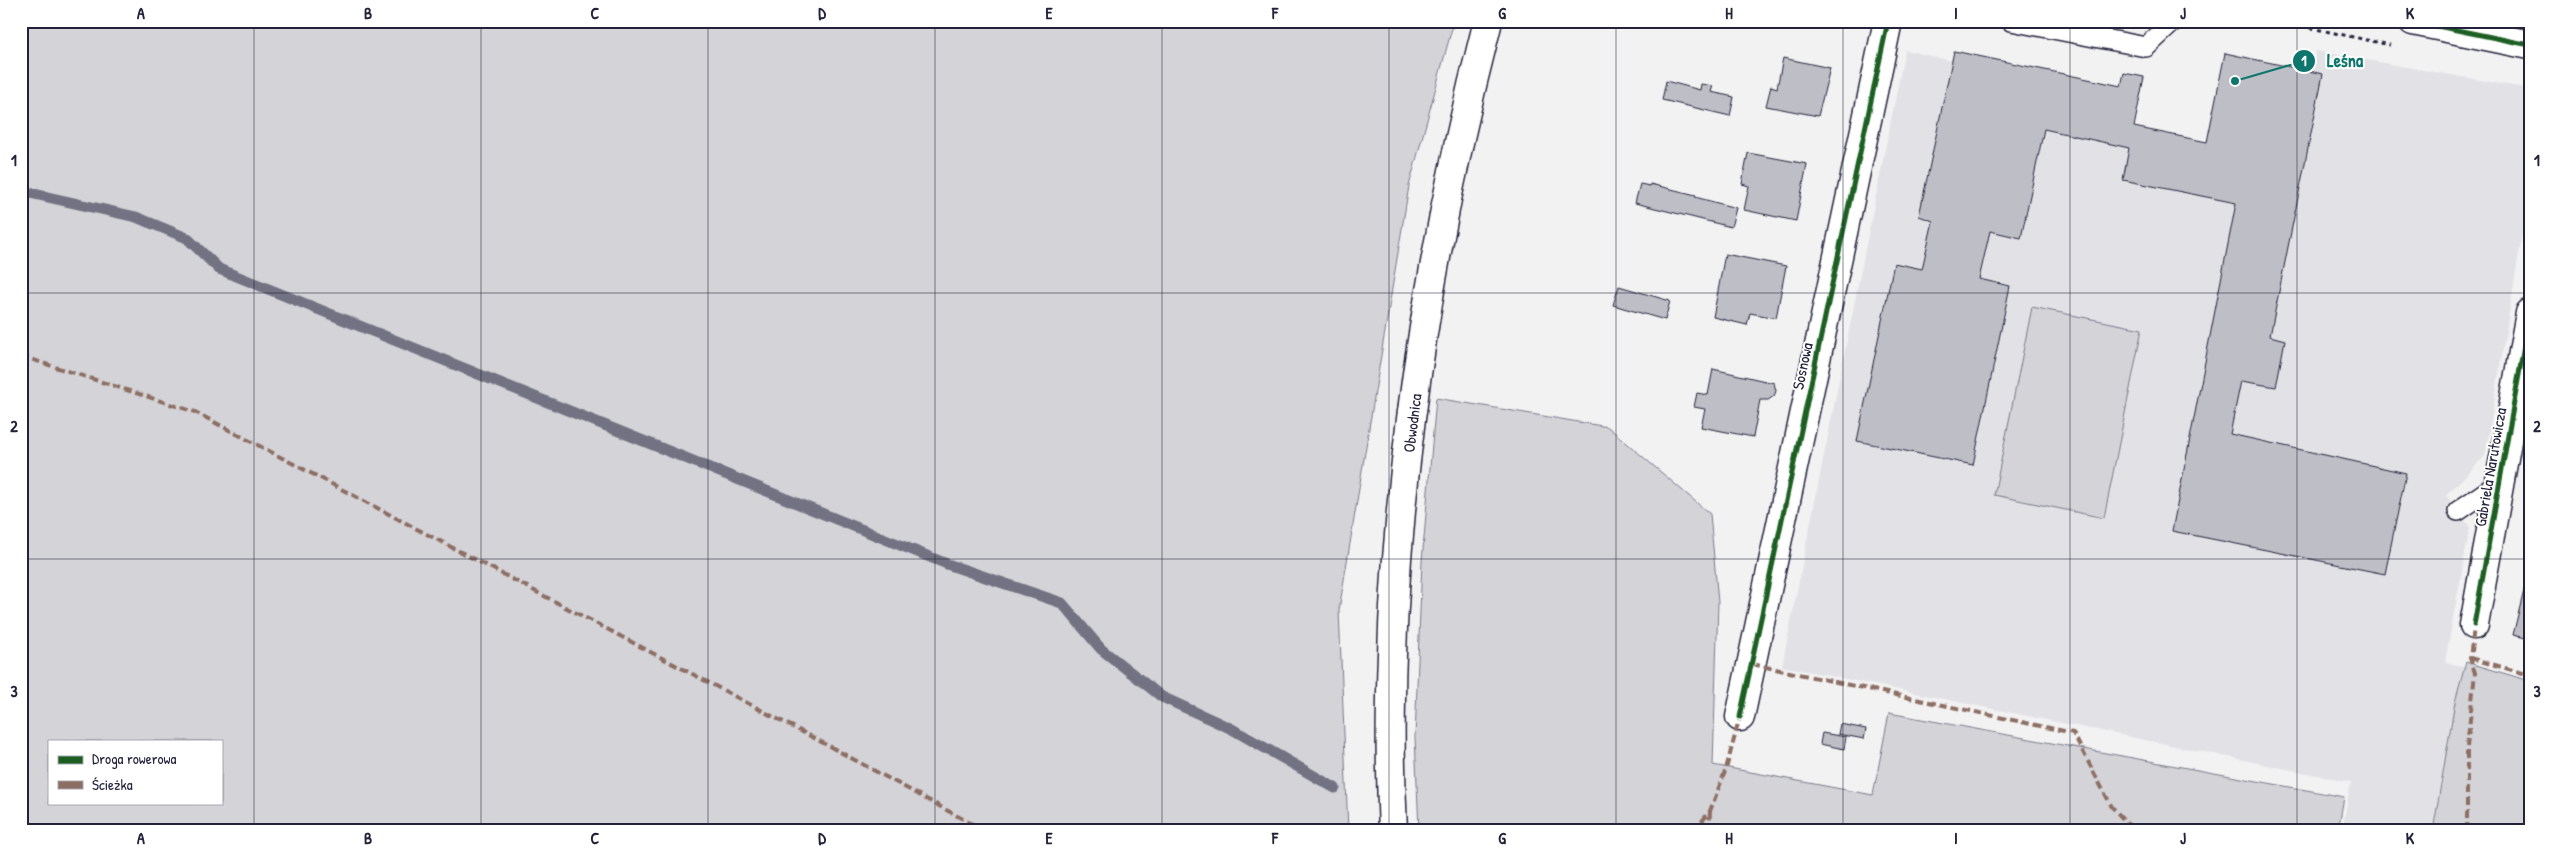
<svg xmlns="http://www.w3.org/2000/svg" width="2551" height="852" viewBox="0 0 2551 852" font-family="'Patrick Hand',sans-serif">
	<rect width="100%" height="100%" fill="#f2f2f3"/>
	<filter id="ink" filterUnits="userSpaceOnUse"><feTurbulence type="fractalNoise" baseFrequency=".02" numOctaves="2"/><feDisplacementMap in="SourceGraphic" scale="10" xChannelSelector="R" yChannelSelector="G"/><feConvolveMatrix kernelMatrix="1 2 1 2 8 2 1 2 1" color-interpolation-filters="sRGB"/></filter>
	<g filter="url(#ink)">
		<!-- built -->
		<path fill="#e2e2e6" d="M1905 50 1952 61 2121 86 2124 73 2144 77 2134 127 2206 142 2225 53 2312 72 2316 51 2530 89V188L2485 456 2446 495 2470 527 2445 662 2465 667 2455 702 2433 831H2342L2351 782 1782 666Z"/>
		<!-- green -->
		<g fill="#d3d3d8" stroke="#7a7a8a" fill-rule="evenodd">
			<path d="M21 21H1454L1409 186 1339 610 1348 831H21ZM49 741H221V803H49Z"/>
			<path d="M2032 307 2142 329 2104 518 1994 495Z"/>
			<path d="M1436 398 1608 427 1710 514 1718 602 1713 765 1873 795 1889 713 2344 797 2338 831H1419L1415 737 1422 561Z"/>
			<path d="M2466 662 2530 681V831H2433L2455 702Z"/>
		</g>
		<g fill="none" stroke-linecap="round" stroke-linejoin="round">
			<!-- stream -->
			<path stroke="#727282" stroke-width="11" d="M21 191 136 217 187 238 219 269 947 564 1062 603 1101 649 1162 697 1232 729 1335 788"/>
		</g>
		<!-- building -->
		<g fill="#bebec6" stroke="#22223b">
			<path d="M1954 51 2121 86 2124 73 2144 77 2134 127 2207 142 2225 53 2323 74 2270 336 2285 340 2276 387 2241 381 2230 434 2406 473 2385 574 2172 531 2236 203 2123 180 2129 148 2044 129 2021 238 1990 231 1979 279 2010 286 1973 465 1857 441 1894 263 1922 269 1933 221 1919 216Z"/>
			<path d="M1783 58 1830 68 1818 116 1766 106 1771 86 1777 88Z"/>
			<path d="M1666 81 1700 90 1701 84 1713 86 1711 92 1734 97 1730 116 1662 100Z"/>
			<path d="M1748 153 1807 164 1796 221 1744 210 1749 186 1742 184Z"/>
			<path d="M1640 184 1650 186V184L1696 195 1695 197 1736 208 1731 227 1635 203Z"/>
			<path d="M1725 254 1786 266 1776 318 1750 313 1747 325 1713 317Z"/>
			<path d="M1619 286 1670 301 1665 320 1613 305Z"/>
			<path d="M1713 369 1774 383 1776 391 1774 396 1768 400H1760L1753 437 1701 427 1705 409 1694 407 1697 393 1708 395Z"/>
			<path d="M2530 566V639L2513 635Z"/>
			<path d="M1840 724 1866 729 1864 739 1838 734Z"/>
			<path d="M1822 733 1846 737 1844 749 1820 744Z"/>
		</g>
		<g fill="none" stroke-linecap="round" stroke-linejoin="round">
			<!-- service casing -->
			<g stroke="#22223b" stroke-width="22">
				<g id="service">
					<path d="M2011 21 2146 47 2174 21"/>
					<path d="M2458 511 2500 482"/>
				</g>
			</g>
			<!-- minor casing -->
			<g stroke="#22223b" stroke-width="31">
				<g id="minor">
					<path d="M2413 21 2530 45"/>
					<path d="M2474 625 2530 313"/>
					<path d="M1740 717 1888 21"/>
				</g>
			</g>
			<!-- secondary casing -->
			<g stroke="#22223b" stroke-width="31">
				<path id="secondary" d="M1393 831C1380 562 1421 281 1488 21"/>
			</g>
			<!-- path -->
			<path stroke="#22223b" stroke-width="3" stroke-dasharray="4 4" stroke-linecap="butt" d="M2279 21 2390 45"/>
			<!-- service -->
			<use href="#service" stroke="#fff" stroke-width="19"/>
			<!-- minor -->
			<use href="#minor" stroke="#fff" stroke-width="28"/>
			<!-- secondary -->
			<use href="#secondary" stroke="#fff" stroke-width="28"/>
			<!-- quiet -->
			<g stroke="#8d6e63" stroke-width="4" stroke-dasharray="8 4" stroke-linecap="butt">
				<path d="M21 356 195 412 829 746 985 831"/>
				<path d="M2470 658 2530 675"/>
				<path d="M1752 664 2073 733 2112 807 2134 831"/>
				<path d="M1694 831 1710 811 1726 769 1741 713"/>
				<path d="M1709 831 1710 811"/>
				<path d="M2467 831V747L2475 673 2470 658 2475 620"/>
			</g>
			<!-- cycleway casing -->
			<g stroke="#fff" stroke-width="8">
				<g id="cycleway">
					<path d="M2413 21 2530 45"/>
					<path d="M2474 625 2530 313"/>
					<path d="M1740 717 1888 21"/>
				</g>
			</g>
			<!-- cycleway -->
			<use href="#cycleway" stroke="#1b5e20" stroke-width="5"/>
		</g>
	</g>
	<!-- grid -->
	<path fill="none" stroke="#22223b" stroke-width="1" stroke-opacity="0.55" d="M254 21V831M481 21V831M708 21V831M935 21V831M1162 21V831M1389 21V831M1616 21V831M1843 21V831M2070 21V831M2297 21V831M21 293H2530M21 559H2530"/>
	<g text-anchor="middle" stroke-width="4" stroke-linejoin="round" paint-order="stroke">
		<!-- street labels -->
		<g font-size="16" fill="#22223b" stroke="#fff">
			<text transform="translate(1802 366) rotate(-78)" y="6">Sosnowa</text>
			<text transform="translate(1412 423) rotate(-83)" y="6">Obwodnica</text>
			<text transform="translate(2490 467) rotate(-80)" y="6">Gabriela Narutowicza</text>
		</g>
	</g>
	<!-- callouts -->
	<path fill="none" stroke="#0f766e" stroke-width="2" d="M2235 81L2304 61"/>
	<g fill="#0f766e" stroke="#fff" stroke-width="2">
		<circle cx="2235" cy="81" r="5"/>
		<circle cx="2304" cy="61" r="12"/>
	</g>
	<g font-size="15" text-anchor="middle" font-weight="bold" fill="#fff">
		<text x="2304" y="66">1</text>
	</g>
	<g font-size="18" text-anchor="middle" font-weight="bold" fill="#0f766e" stroke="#fff" stroke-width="4" stroke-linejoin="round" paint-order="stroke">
		<text x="2345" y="67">Leśna</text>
	</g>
	<!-- margin -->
	<rect width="2551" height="852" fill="none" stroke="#fff" stroke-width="55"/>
	<!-- legend -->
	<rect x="48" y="740" width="175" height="65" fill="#ffffff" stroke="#a7a7b1"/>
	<rect x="58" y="756" width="25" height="8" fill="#1b5e20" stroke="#a7a7b1"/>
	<text x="92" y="764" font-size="15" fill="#22223b">Droga rowerowa</text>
	<rect x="58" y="781" width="25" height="8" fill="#8d6e63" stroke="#a7a7b1"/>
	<text x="92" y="790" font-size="15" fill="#22223b">Ścieżka</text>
	<rect x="28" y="28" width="2496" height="796" fill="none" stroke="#22223b" stroke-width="2"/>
	<g font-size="16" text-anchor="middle" font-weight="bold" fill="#22223b">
		<text x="141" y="19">A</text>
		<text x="368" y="19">B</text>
		<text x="595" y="19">C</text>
		<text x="822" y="19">D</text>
		<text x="1049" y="19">E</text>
		<text x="1275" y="19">F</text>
		<text x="1502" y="19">G</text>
		<text x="1729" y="19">H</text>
		<text x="1956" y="19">I</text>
		<text x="2183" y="19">J</text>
		<text x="2410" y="19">K</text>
		<text x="14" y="166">1</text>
		<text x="2537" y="166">1</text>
		<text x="14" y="432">2</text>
		<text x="2537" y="432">2</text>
		<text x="14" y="697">3</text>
		<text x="2537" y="697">3</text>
		<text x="141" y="844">A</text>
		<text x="368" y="844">B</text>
		<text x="595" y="844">C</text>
		<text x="822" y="844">D</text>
		<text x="1049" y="844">E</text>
		<text x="1275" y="844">F</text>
		<text x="1502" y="844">G</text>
		<text x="1729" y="844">H</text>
		<text x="1956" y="844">I</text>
		<text x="2183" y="844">J</text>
		<text x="2410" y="844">K</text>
	</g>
</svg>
